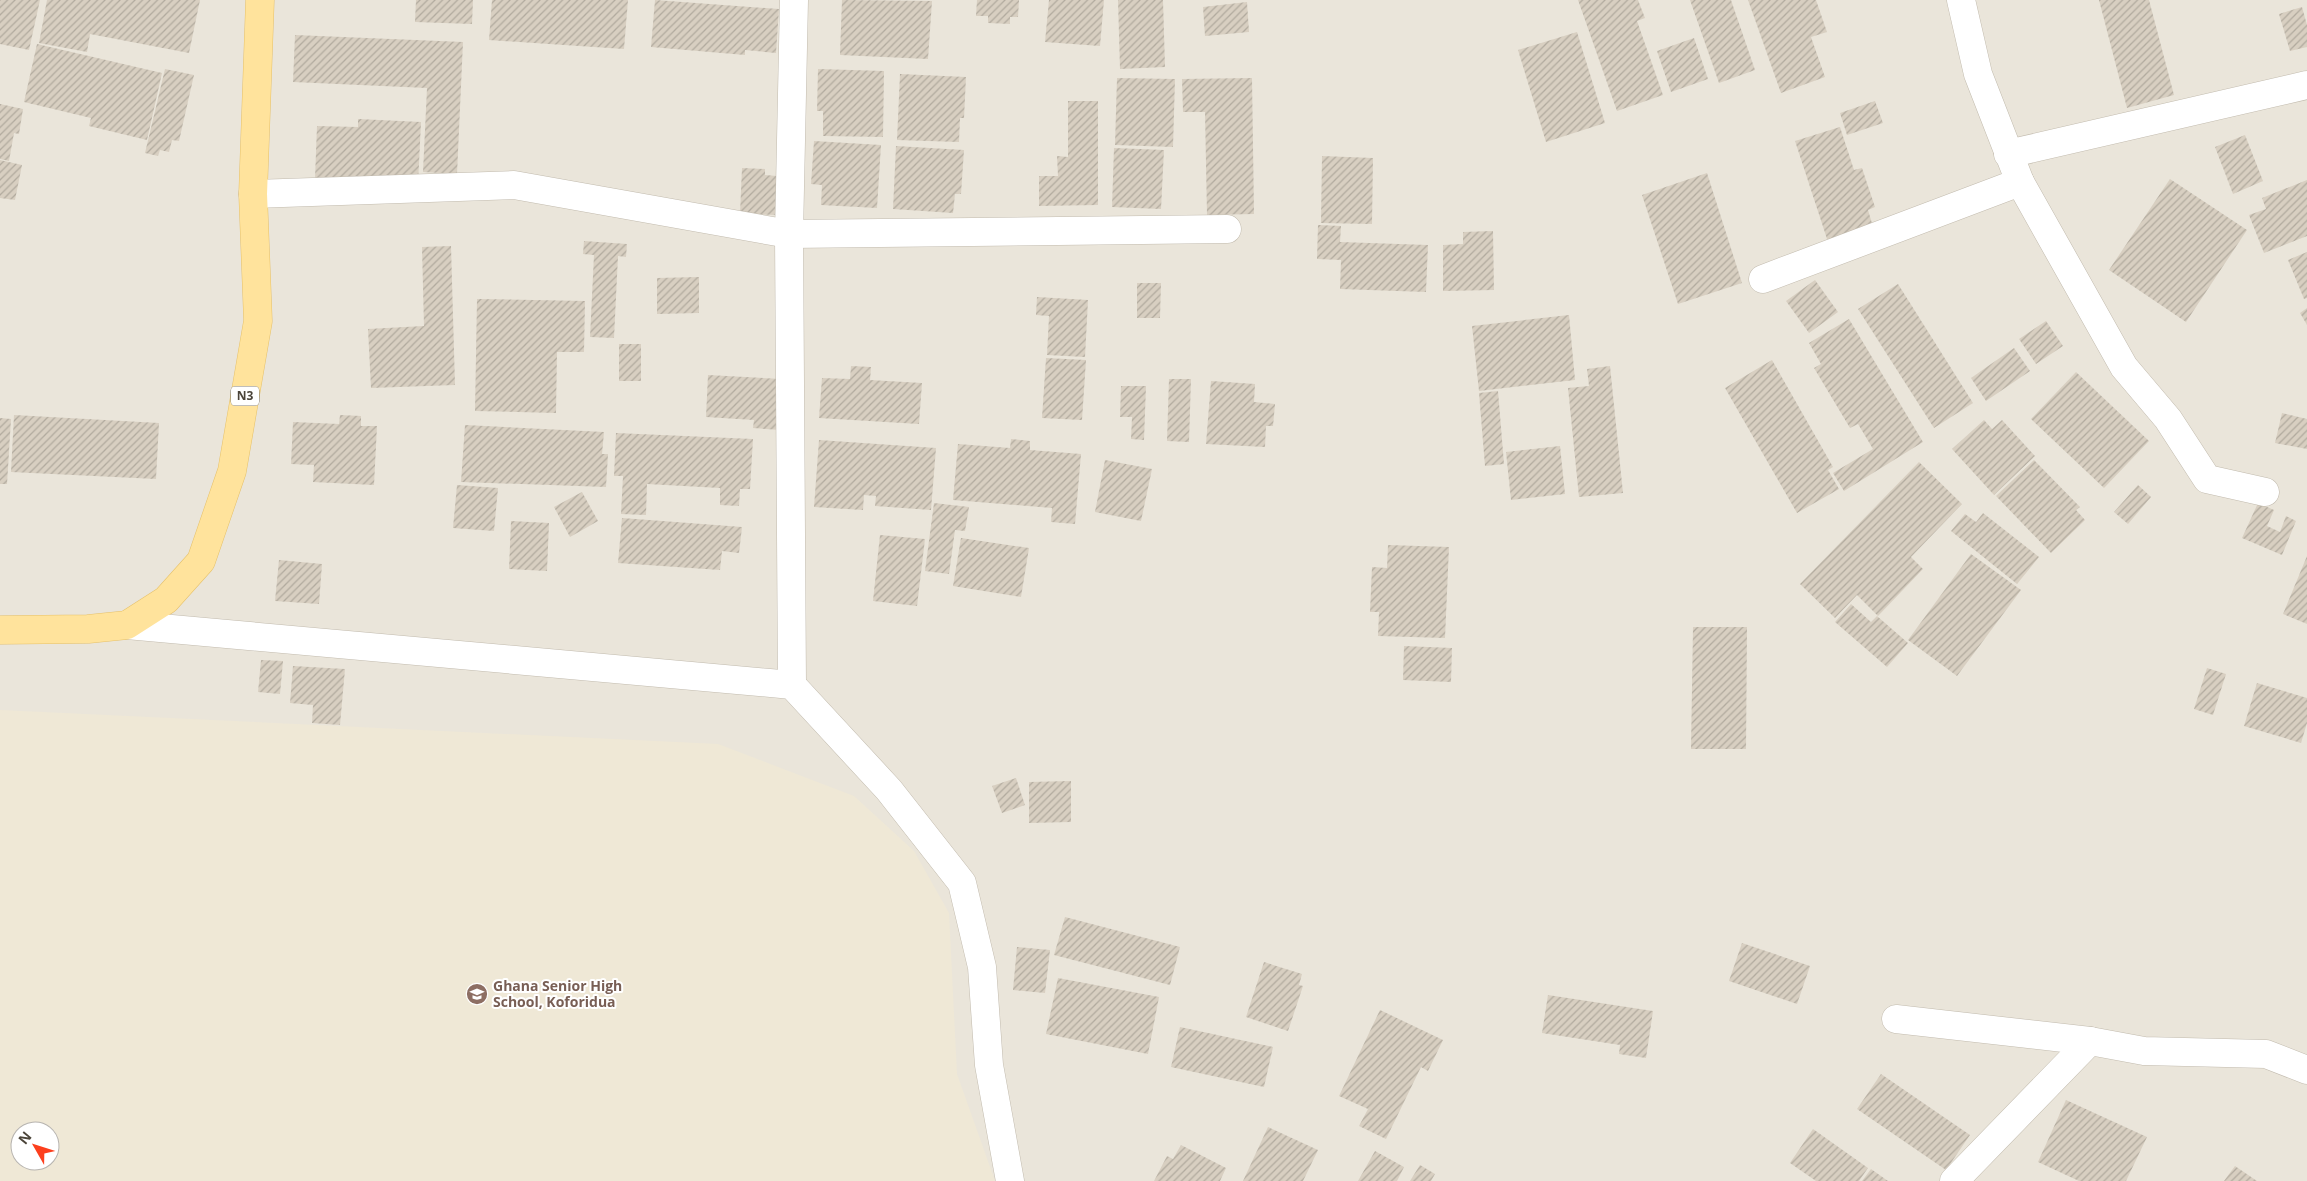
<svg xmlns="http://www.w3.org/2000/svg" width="2307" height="1181" viewBox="0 0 2307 1181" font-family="'Open Sans',sans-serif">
	<defs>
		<pattern id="building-hatch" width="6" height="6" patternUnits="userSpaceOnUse" patternTransform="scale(1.25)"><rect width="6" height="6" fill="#d8cfc1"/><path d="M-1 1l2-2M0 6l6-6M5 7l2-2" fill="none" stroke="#b1aa9e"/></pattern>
	</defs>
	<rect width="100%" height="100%" fill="#f6f3ec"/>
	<!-- residential -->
	<path fill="#eae5da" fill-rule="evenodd" d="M0 0H2307V1181H0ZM20 1131H50V1161H20Z"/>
	<!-- education -->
	<path fill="#efe8d6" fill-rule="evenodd" d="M0 710 718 744 854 796 914 851 949 913 957 1074 995 1181H0ZM20 1131H50V1161H20Z"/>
	<!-- building -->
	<g fill="url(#building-hatch)">
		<path d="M0 0H40L29 50 0 44Z"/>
		<path d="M47 0H200L189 53 90 34 87 52 39 43Z"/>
		<path d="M416 0H473L472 24 415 22Z"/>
		<path d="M492 0H628L624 49 489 40Z"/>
		<path d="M655 0 779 9 776 53 745 50V55L651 47Z"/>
		<path d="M842 0 932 1 928 59 840 55Z"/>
		<path d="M977 0H1019L1018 17H1010V24L988 23V16H976Z"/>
		<path d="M1049 0H1104L1100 46 1045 42Z"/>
		<path d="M1118 0H1163L1165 67 1120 69Z"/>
		<path d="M1578 0H1638L1645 18 1637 21 1663 95 1617 111Z"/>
		<path d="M1690 0H1731L1755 70 1719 83Z"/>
		<path d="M1748 0H1816L1827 32 1811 37 1825 77 1781 93Z"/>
		<path d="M2099 0H2149L2174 95 2127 108Z"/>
		<path d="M1247 2 1249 32 1205 36 1203 7Z"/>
		<path d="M2302 7 2307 25V47L2290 51 2279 14Z"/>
		<path d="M1577 32 1605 123 1546 142 1518 50Z"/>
		<path d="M295 35 463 42 457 174 423 172 427 88 293 82Z"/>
		<path d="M1694 38 1708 79 1671 92 1657 51Z"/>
		<path d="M37 44 162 73 147 140 89 126 91 118 24 102Z"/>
		<path d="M165 69 194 75 179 141 172 140 169 152 160 150 158 156 145 153Z"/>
		<path d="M818 69 884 71 883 137 823 136V111H817Z"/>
		<path d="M900 74 966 77 964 118H960L959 142 897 140Z"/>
		<path d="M1117 78 1175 79 1173 147 1115 145Z"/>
		<path d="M1252 78 1254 214 1207 215 1205 112H1183L1182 79Z"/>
		<path d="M1068 101H1098V205L1039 206V176H1058L1057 156 1068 157Z"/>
		<path d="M1875 101 1883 123 1847 135 1840 113Z"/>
		<path d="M0 104 23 109 19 134 14 133 9 161 0 159Z"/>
		<path d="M358 119 421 122 418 184 315 179 317 126 358 127Z"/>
		<path d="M1840 127 1854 170 1862 168 1875 207 1868 210 1874 230 1829 245 1795 141Z"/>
		<path d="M2245 135 2263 181 2233 194 2215 147Z"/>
		<path d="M814 141 881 145 877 208 821 205 822 185 811 184Z"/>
		<path d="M896 146 964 150 961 194H955L953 213 893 209Z"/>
		<path d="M1114 148 1164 150 1161 209 1112 207Z"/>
		<path d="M1322 156 1373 158 1372 224 1321 223Z"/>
		<path d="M0 160 22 165 15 200 0 198Z"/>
		<path d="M742 168 765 169V175L777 176 776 215 740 214Z"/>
		<path d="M1707 173 1742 283 1678 304 1642 195Z"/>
		<path d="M2170 179 2247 230 2186 322 2109 270Z"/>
		<path d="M2307 180V236L2264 253 2249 215 2266 209 2262 198Z"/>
		<path d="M1318 225 1341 226 1340 242 1428 245 1426 292 1340 289 1341 260 1317 259Z"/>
		<path d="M1493 231 1494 290 1443 291V245L1463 244V232Z"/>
		<path d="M584 241 627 244 626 257 618 256 614 338 590 337 594 255 583 254Z"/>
		<path d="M451 246 455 385 371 388 368 329 424 326 422 247Z"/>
		<path d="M2307 252V298L2304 299 2288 260Z"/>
		<path d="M699 277V313L657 314V278Z"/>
		<path d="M1815 280 1838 312 1809 333 1786 301Z"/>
		<path d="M1137 283H1161L1160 318H1137Z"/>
		<path d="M1898 284 1973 403 1934 428 1858 309Z"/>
		<path d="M1037 297 1088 300 1085 357 1047 355 1049 316 1036 315Z"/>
		<path d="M477 299 585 301 584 352H557L556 413 475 411Z"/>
		<path d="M2307 308V325L2300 313Z"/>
		<path d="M1569 315 1575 380 1479 391 1472 326Z"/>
		<path d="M1849 319 1923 442 1844 491 1833 473 1873 449 1858 424 1850 428 1814 368 1821 364 1809 343Z"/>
		<path d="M2046 321 2063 346 2036 364 2019 339Z"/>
		<rect x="619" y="344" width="22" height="37"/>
		<path d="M2014 348 2030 371 1986 401 1971 378Z"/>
		<path d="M1046 358 1086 360 1082 420 1042 418Z"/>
		<path d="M1772 360 1833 467 1828 470 1839 489 1797 513 1725 388Z"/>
		<path d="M851 366 871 367 870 380 922 383 919 424 819 418 822 378 850 379Z"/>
		<path d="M1610 366 1623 493 1579 497 1568 388 1589 386 1587 369Z"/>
		<path d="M2076 372 2149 441 2104 488 2031 419Z"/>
		<path d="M708 375 782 379 780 430 753 428 754 420 706 417Z"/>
		<path d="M1169 379H1191L1189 442 1167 441Z"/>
		<path d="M1211 381 1255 384 1254 402 1275 404 1273 426H1266L1265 447 1206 444Z"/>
		<path d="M1121 386H1146L1144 440 1131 439 1132 417H1120Z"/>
		<path d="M1498 391 1504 464 1485 466 1479 393Z"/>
		<path d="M2282 413 2307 419V449L2275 443Z"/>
		<path d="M14 415 159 423 156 479 11 472Z"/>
		<path d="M340 415 361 416V426H377L374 485 313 482 314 465 291 464 293 422 339 424Z"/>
		<path d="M0 418 11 419 7 484H0Z"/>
		<path d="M1984 420 1992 429 2002 420 2035 456 1994 495 1952 449Z"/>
		<path d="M465 425 604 432 602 454H608L606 487 461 482Z"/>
		<path d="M616 433 753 439 750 489H740L739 506 720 505V488L647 484 646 515 621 514 623 476H614Z"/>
		<path d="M1011 439 1030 441V450L1081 454 1075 524 1051 522 1052 508 953 500 958 444 1010 448Z"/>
		<path d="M819 440 936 448 931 510 875 506 876 496 864 495 863 510 814 507Z"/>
		<path d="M1560 446 1565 494 1511 500 1506 452Z"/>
		<path d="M1105 460 1152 469 1141 521 1095 512Z"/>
		<path d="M2034 460 2080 507 2076 510 2085 520 2051 553 1996 496Z"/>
		<path d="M1919 462 1962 504 1911 557 1923 569 1878 616 1857 595 1835 618 1800 584Z"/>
		<path d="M457 485 498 488 494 531 453 528Z"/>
		<path d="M2138 485 2151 497 2128 524 2114 512Z"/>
		<path d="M582 492 598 521 570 537 554 507Z"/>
		<path d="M934 503 969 507 965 531 955 530 949 574 925 571Z"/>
		<path d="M2258 503 2274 510 2267 526 2280 532 2286 516 2296 521 2282 555 2242 538Z"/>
		<path d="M1983 513 2039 557 2017 584 1951 531 1965 514 1976 522Z"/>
		<path d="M622 518 742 527 739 553 722 551 720 570 618 563Z"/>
		<path d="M511 521 549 523 547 571 509 569Z"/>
		<path d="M880 535 925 539 917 606 873 601Z"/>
		<path d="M961 538 1029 548 1021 597 953 586Z"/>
		<path d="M1388 545 1449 547 1445 638 1378 636 1379 612H1370L1372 567 1387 568Z"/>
		<path d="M1971 554 2021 590 1957 676 1908 640Z"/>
		<path d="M2307 556V624L2283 614Z"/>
		<path d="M279 560 322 564 319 604 275 601Z"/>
		<path d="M1851 604 1871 622 1877 616 1908 643 1887 667 1835 622Z"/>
		<path d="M1693 627H1747L1746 749H1691Z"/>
		<path d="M1404 646 1452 648 1451 682 1403 680Z"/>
		<path d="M261 660 283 661 280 694 258 692Z"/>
		<path d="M293 666 345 669 340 725 312 723 313 705 290 703Z"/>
		<path d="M2207 668 2226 674 2213 715 2194 709Z"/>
		<path d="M2257 683 2307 698V723L2301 743 2244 726Z"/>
		<path d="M1016 778 1025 805 1002 813 992 786Z"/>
		<path d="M1071 781V822L1029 823V782Z"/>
		<path d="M1065 917 1180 947 1170 985 1054 955Z"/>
		<path d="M1742 943 1810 966 1797 1004 1729 981Z"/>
		<path d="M1017 947 1050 950 1045 993 1013 990Z"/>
		<path d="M1264 962 1302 974 1299 985 1303 986 1288 1031 1246 1017Z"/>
		<path d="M1058 978 1159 997 1148 1054 1046 1034Z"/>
		<path d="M1548 995 1653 1011 1646 1058 1619 1054 1620 1045 1542 1033Z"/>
		<path d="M1380 1010 1443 1040 1428 1071 1421 1067 1386 1139 1359 1126 1368 1109 1339 1096Z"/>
		<path d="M1180 1027 1273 1047 1264 1087 1171 1067Z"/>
		<path d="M1881 1074 1970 1135 1946 1170 1857 1109Z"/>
		<path d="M2066 1100 2147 1137 2126 1181H2079L2038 1162Z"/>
		<path d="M1268 1127 1318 1150 1303 1181H1243Z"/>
		<path d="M1813 1129 1868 1168 1859 1181H1816L1790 1163Z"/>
		<path d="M1181 1145 1226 1168 1220 1181H1154L1167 1156 1173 1159Z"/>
		<path d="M1375 1151 1404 1167 1397 1181H1358Z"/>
		<path d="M1420 1165 1435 1174 1431 1181H1410Z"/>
		<path d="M2235 1166 2257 1181H2224Z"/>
		<path d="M1871 1169 1888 1181H1862Z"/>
	</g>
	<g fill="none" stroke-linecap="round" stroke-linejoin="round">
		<!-- minor casing -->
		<g stroke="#c2bbae" stroke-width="29">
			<g id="minor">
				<path d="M1961 0 1978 74 2020 182 2124 367 2168 419 2207 479 2265 492"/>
				<path d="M2008 154 2307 85"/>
				<path d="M253 194 514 185 789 234 1227 229"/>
				<path d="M1763 279 2020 182"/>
				<path d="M127 625 792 685 889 790 962 883 982 967 989 1065 1010 1181"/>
				<path d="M792 685 789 234 794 0"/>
				<path d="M1896 1019 2090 1041"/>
				<path d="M1954 1181 2090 1041 2144 1051 2266 1054 2307 1070"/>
			</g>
		</g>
		<!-- primary casing -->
		<g stroke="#e6c16a" stroke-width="29">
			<path id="primary" d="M0 630 88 629 127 625 166 600 201 561 232 471 258 321 253 194 260 0"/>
		</g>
		<!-- minor -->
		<use href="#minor" stroke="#fff" stroke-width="28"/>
		<!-- primary -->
		<use href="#primary" stroke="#ffe39c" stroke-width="28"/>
	</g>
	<!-- icons -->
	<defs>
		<g id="school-disc" transform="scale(1.125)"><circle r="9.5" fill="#8d6e63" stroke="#fff"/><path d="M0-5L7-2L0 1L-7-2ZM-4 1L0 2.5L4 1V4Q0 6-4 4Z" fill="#fff"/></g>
	</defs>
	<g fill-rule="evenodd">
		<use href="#school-disc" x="477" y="994"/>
	</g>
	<g text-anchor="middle" stroke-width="4" stroke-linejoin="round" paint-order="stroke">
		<!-- shield labels -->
		<rect fill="#fff" stroke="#817c74" stroke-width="1" x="231" y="386.5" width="28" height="19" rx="4"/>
		<g font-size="12" font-weight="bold" fill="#4b4439">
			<text x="245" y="400">N3</text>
		</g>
		<!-- education labels -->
		<g font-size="14" font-weight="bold" fill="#785e54" stroke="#fff" text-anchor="start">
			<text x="493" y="991">Ghana Senior High<tspan x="493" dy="16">School, Koforidua</tspan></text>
		</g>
	</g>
	<!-- north arrow -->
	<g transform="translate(35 1146) rotate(309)"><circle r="24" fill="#ffffff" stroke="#b7b4b0"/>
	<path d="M0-4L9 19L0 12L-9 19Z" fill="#fc3f1d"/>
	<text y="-8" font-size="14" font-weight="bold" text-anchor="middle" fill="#4b4439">N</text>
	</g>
</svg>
